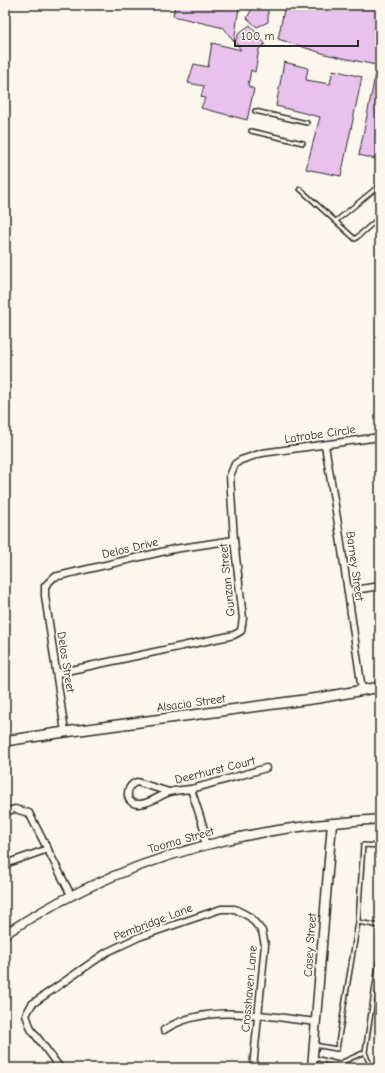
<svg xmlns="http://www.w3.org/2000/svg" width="385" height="1073" viewBox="0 0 385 1073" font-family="'Comic Neue',sans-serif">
	<rect width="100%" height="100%" fill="#fbf7ec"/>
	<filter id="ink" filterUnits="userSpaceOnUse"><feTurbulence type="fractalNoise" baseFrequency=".025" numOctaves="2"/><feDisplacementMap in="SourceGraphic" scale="8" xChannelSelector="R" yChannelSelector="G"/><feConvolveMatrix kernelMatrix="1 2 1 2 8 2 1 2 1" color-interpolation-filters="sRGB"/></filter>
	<g filter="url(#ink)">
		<!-- building -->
		<g fill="#e8c2ed" stroke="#2b2b2b">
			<path d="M175 5H211L223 8 224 5H230L239 7 234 42 224 28 173 16Z"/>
			<path d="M254 5 268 8V22L257 27 247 18Z"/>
			<path d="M285 5H380V66L325 54 278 39Z"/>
			<path d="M250 25 265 44 259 49 255 72 251 70 248 86 254 89 247 120 201 108 205 98 201 97 204 86 188 83 194 64 208 67 212 43 241 50 235 42 239 33Z"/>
			<path d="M284 62 308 68 306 80 330 84 333 70 362 77 341 176 306 169 320 117 276 106Z"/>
			<path d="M374 81 380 82V160L359 155Z"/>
		</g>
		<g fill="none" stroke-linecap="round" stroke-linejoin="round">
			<!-- service casing -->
			<g stroke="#2b2b2b" stroke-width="6">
				<g id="service">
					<path d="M255 111 307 123"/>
					<path d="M251 131 303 143"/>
					<path d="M300 189 355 239 380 217"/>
					<path d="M336 221 380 185"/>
					<path d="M358 922 380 926"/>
					<path d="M314 1045 337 1049 358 922 363 845 380 846"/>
					<path d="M365 1052 371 1068"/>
					<path d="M315 1058 338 1064 365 1052 380 953"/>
					<path d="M338 1064 355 1068"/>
				</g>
			</g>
			<!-- minor casing -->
			<g stroke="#2b2b2b" stroke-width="9">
				<g id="minor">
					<path d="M325 445 339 530 362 690"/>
					<path d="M348 591 380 586"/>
					<path d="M57 673 234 635 241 631 243 618 234 540 230 476 235 464 241 460 262 453 380 437"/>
					<path d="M65 732 45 596V586L54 577 174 549 234 540"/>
					<path d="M191 789 205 832 204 845"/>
					<path d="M169 792 137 782C124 786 125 805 139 804 150 804 160 795 170 792 177 790 185 790 191 789 216 783 241 775 266 768"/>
					<path d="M5 812 15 809 29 813 71 895"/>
					<path d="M5 864 48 849"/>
					<path d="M164 1030C206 1002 269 1017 316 1022"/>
					<path d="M60 1068 31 1029 26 1015 32 1004 107 952 139 937 221 909H235L250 917 262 931 265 945 253 1068"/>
				</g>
			</g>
			<!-- tertiary casing -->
			<g stroke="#2b2b2b" stroke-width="11">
				<g id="tertiary">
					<path d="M5 934C73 889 147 858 227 840 277 828 329 823 380 819"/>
					<path d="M312 1068 332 823"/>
				</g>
			</g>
			<!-- secondary casing -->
			<g stroke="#2b2b2b" stroke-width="12">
				<path id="secondary" d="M5 741 65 732 319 698 380 687"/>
			</g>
			<!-- service -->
			<use href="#service" stroke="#fbf7ec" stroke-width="3"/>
			<!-- minor -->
			<use href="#minor" stroke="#fbf7ec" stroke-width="6"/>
			<!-- tertiary -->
			<use href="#tertiary" stroke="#fbf7ec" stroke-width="8"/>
			<!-- secondary -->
			<use href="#secondary" stroke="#fbf7ec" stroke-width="9"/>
		</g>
	</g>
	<g text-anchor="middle" stroke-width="3.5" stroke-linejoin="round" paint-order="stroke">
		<!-- street labels -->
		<g font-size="12" fill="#2b2b2b" stroke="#fbf7ec">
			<text transform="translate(320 434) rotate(-8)" y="4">Latrobe Circle</text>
			<text transform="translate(130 548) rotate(-13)" y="4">Delos Drive</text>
			<text transform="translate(355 566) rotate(82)" y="4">Barney Street</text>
			<text transform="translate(227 580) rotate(-96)" y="4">Gunzan Street</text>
			<text transform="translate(66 662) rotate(81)" y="4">Delos Street</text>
			<text transform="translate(191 703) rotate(-8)" y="4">Alsacia Street</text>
			<text transform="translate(215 770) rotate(-14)" y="4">Deerhurst Court</text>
			<text transform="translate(181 840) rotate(-16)" y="4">Tooma Street</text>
			<text transform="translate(153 922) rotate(-21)" y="4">Pembridge Lane</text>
			<text transform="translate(310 945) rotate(-86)" y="4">Casey Street</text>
			<text transform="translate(249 989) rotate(-85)" y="4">Crosshaven Lane</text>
		</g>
	</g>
	<!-- margin -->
	<rect width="385" height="1073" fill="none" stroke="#fbf7ec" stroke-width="20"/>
	<rect x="10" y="10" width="365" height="1053" fill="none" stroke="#2b2b2b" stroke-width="1.5" filter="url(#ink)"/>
	<!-- scale -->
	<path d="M235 40v6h123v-6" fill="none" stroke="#2b2b2b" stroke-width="2"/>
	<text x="241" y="40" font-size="12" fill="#2b2b2b" stroke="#fbf7ec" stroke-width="3" paint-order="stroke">100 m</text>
</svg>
